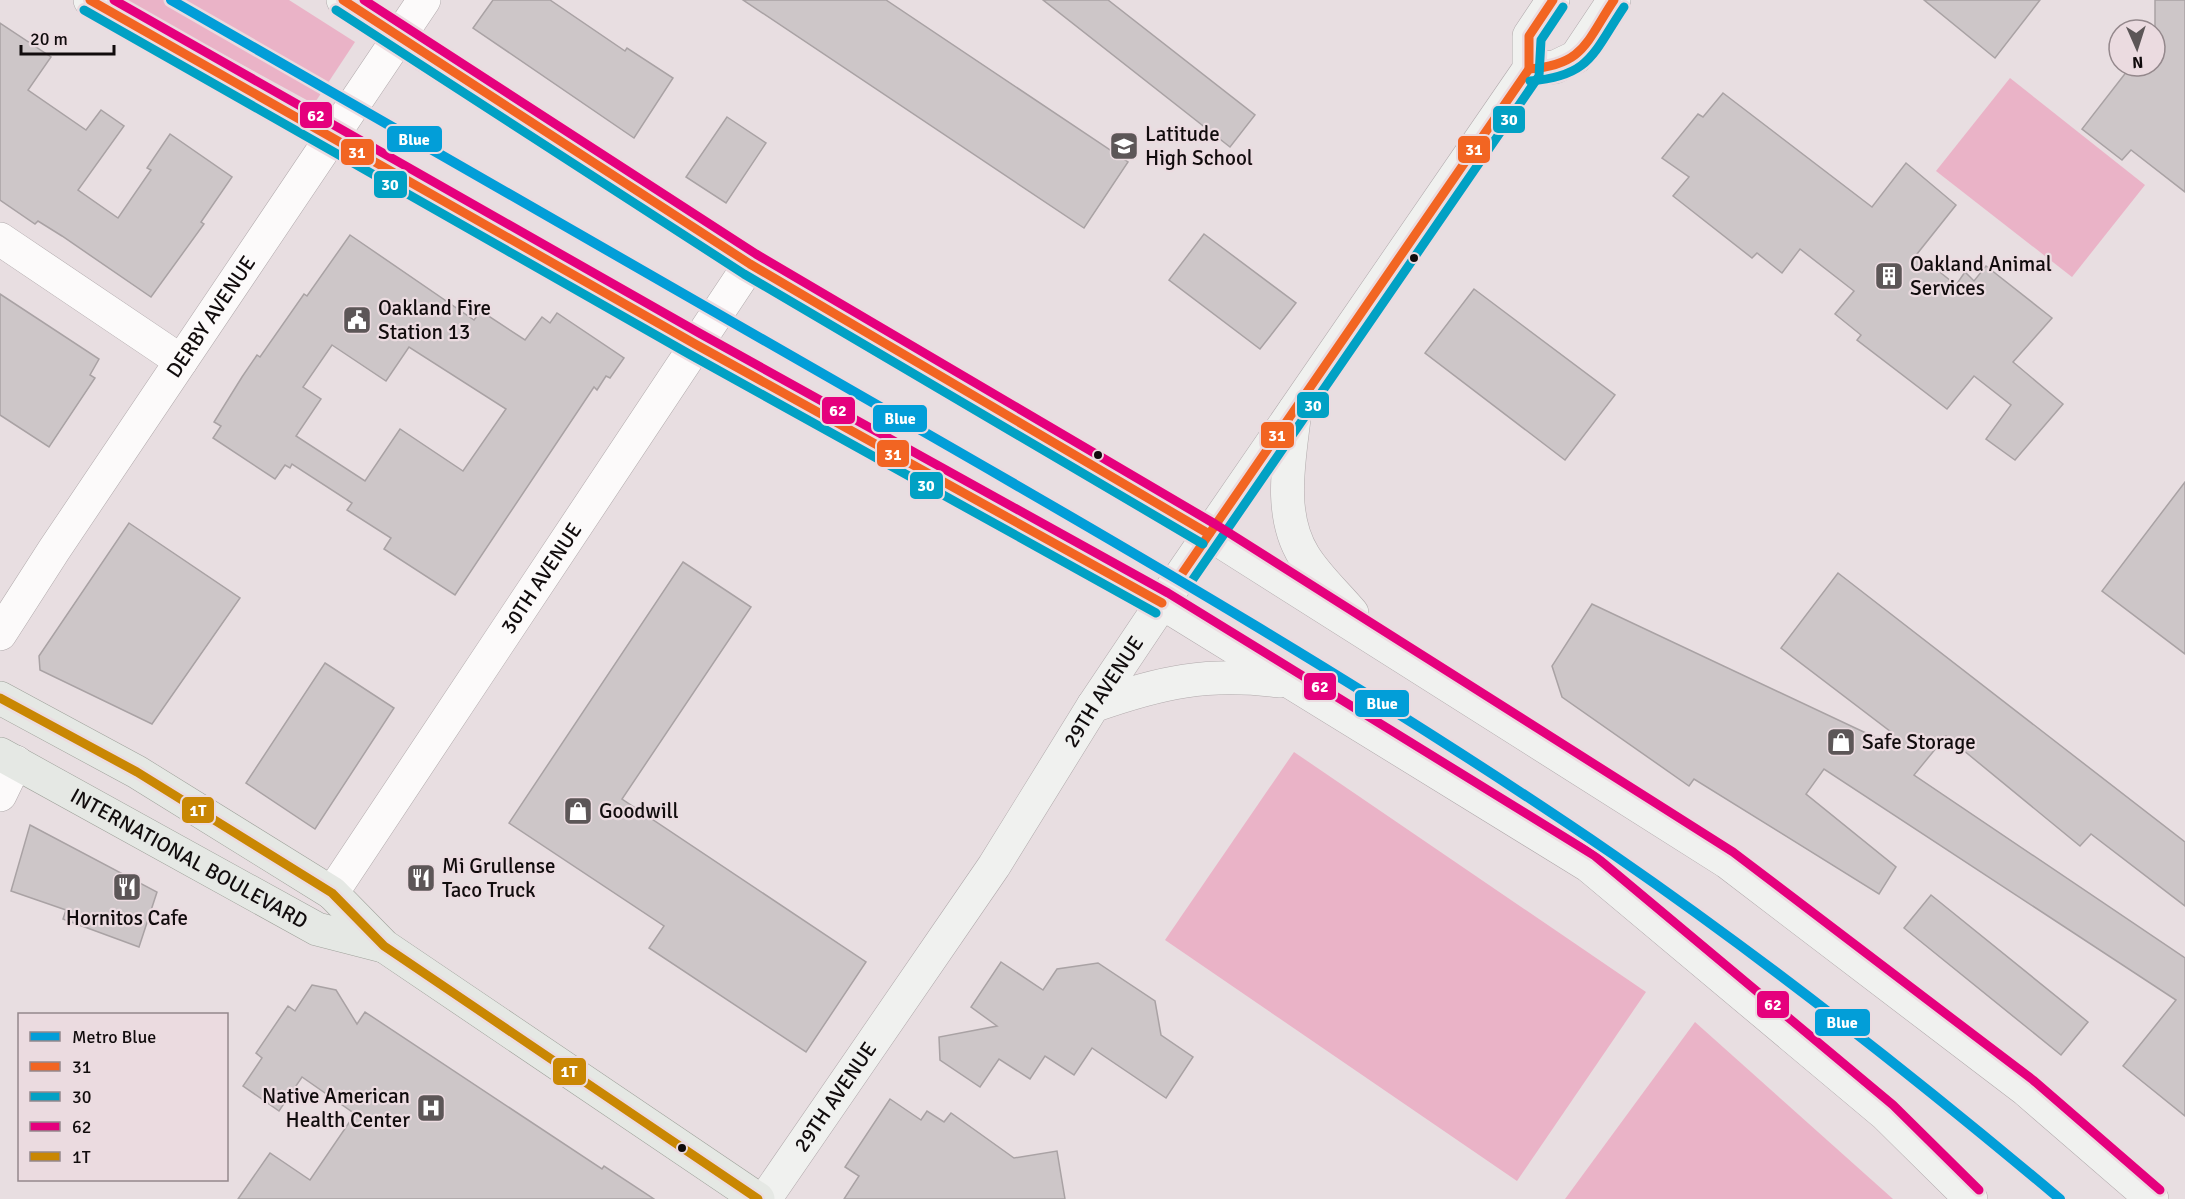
<svg xmlns="http://www.w3.org/2000/svg" width="2185" height="1199" viewBox="0 0 2185 1199" font-family="Signika,sans-serif">
	<rect width="100%" height="100%" fill="#e8dee1"/>
	<!-- green -->
	<g fill="#eab3c7">
		<path d="M124 0H289L355 42 314 104Z"/>
		<path d="M2010 78 2145 185 2072 277 1936 171Z"/>
		<path d="M1294 752 1646 992 1517 1181 1165 940Z"/>
		<path d="M1695 1022 1893 1199H1565Z"/>
	</g>
	<!-- building -->
	<g fill="#cdc6c8" stroke="#a9a2a4" stroke-width="1.5" fill-rule="evenodd">
		<path d="M493 0H550L625 51 627 48 673 78 634 138 473 28Z"/>
		<path d="M743 0H886L1128 162 1084 228Z"/>
		<path d="M1043 0H1108L1255 115 1230 147Z"/>
		<path d="M1924 0H2040L1995 58Z"/>
		<path d="M2155 0H2185V192L2131 150 2122 160 2082 129 2131 66H2155Z"/>
		<path d="M0 23 51 57 28 90 86 130 101 110 124 126 78 190 118 218 151 170 147 168 170 134 232 177 201 222 204 224 151 297 62 236 38 221 35 224 0 200Z"/>
		<path d="M1723 93 1872 207 1906 163 1956 205 1917 254 1956 285 1965 272 1974 281 1986 266 2052 318 2013 362 2063 404 2015 460 1986 439 2011 405 1974 376 1947 409 1857 340 1861 335 1835 314 1854 291 1800 249 1782 273 1757 253 1752 258 1673 196 1689 177 1662 158 1698 114 1703 117Z"/>
		<path d="M727 117 766 143 726 203 686 177Z"/>
		<path d="M1204 234 1296 303 1260 349 1169 280Z"/>
		<path d="M350 235 474 320 481 311 525 340 542 317 550 323 557 313 624 358 610 378 606 376 597 390 594 387 455 595 384 549 391 538 347 510 352 503 292 464 290 468 285 465 275 479 213 438 221 426 214 422 242 377 257 355 260 357 304 294 307 296ZM332 345 386 381 409 347 506 409 463 471 400 429 365 481 296 436 321 399 303 387Z"/>
		<path d="M1474 289 1615 395 1565 460 1425 353Z"/>
		<path d="M0 294 99 359 90 375 95 378 49 447 0 415Z"/>
		<path d="M2185 482V654L2102 591Z"/>
		<path d="M129 523 240 598 152 724 40 670 39 656Z"/>
		<path d="M683 562 751 607 622 799 866 962 806 1052 649 948 664 926 509 823Z"/>
		<path d="M1838 573 2185 842V906L2091 834 2080 846 1946 736 1914 775 2185 958V1116L2123 1066 2176 1000 1824 769 1806 794 1896 867 1879 894 1694 779 1689 786 1562 697 1552 666 1592 604 1885 742 1891 732 1781 648Z"/>
		<path d="M325 663 394 708 315 829 246 783Z"/>
		<path d="M30 825 157 892 139 947 63 919 66 910 11 891Z"/>
		<path d="M1931 895 2088 1022 2061 1055 1904 928Z"/>
		<path d="M1001 962 1043 990 1057 969 1098 963 1155 1001 1161 1035 1193 1057 1166 1098 1092 1048 1074 1075 1045 1056 1030 1079 999 1059 980 1087 940 1060 939 1037 997 1026 971 1007Z"/>
		<path d="M312 985 336 990 357 1024 365 1012 602 1169 604 1166 654 1199H238L270 1153 310 1180 355 1114 302 1077 279 1111 243 1086 262 1058 256 1053 288 1006 295 1011Z"/>
		<path d="M890 1099 921 1120 927 1111 944 1122 951 1113 1014 1158 1057 1151 1065 1199H844L859 1176 845 1167Z"/>
	</g>
	<g fill="none" stroke-linecap="round" stroke-linejoin="round">
		<!-- minor casing -->
		<g stroke="#b0a9ab" stroke-width="34">
			<g id="minor">
				<path d="M0 239 181 361"/>
				<path id="s1" d="M0 634 54 550 424 0"/>
				<path d="M0 795 16 762"/>
				<path id="s2" d="M332 893 750 264"/>
			</g>
		</g>
		<!-- secondary casing -->
		<g stroke="#b0a9ab" stroke-width="34">
			<g id="secondary">
				<path d="M90 0 695 344 1162 603 1589 866 1885 1114 1971 1199"/>
				<path d="M343 0 398 38 750 264 1209 534 1727 862 2026 1090 2152 1199"/>
				<path d="M1529 69 1555 67 1576 57 1614 0"/>
				<path d="M1295 410C1290 457 1277 513 1304 556 1317 577 1337 595 1352 613"/>
				<path d="M1093 706C1161 682 1207 672 1279 681"/>
				<path id="s3" d="M765 1199 994 866 1093 706 1162 603 1529 69V36L1553 0"/>
			</g>
		</g>
		<!-- primary casing -->
		<g stroke="#9fa29b" stroke-width="34">
			<g id="primary">
				<path d="M0 698 137 772 332 893 384 946 758 1199"/>
				<path id="s4" d="M0 754 317 929 383 946"/>
			</g>
		</g>
		<!-- minor -->
		<use href="#minor" stroke="#fcfafa" stroke-width="33"/>
		<!-- secondary -->
		<use href="#secondary" stroke="#f0f1ef" stroke-width="33"/>
		<!-- primary -->
		<use href="#primary" stroke="#e5e8e4" stroke-width="33"/>
		<!-- bus-1 casing -->
		<g stroke="#ebdbe0" stroke-width="14">
			<g id="bus-1">
				<path d="M90 0 695 344 1162 603"/>
				<path d="M343 0 750 264 1209 534"/>
				<path d="M1529 69C1584 65 1586 42 1614 0"/>
				<path d="M1179 578 1529 69V36L1553 0"/>
			</g>
		</g>
		<!-- bus-2 casing -->
		<g stroke="#ebdbe0" stroke-width="14">
			<g id="bus-2">
				<path d="M84 10 689 354 1156 613"/>
				<path d="M336 10 744 274 1203 544"/>
				<path d="M1530 81C1591 76 1593 53 1624 7"/>
				<path d="M1189 585 1539 76 1541 40 1563 7"/>
			</g>
		</g>
		<!-- bus-3 casing -->
		<g stroke="#ebdbe0" stroke-width="14">
			<g id="bus-3">
				<path d="M114 0 701 334 1168 593 1595 856 1893 1105 1979 1190"/>
				<path d="M364 0 756 254 1215 524 1733 852 2033 1080 2160 1190"/>
			</g>
		</g>
		<!-- bus-4 casing -->
		<g stroke="#ebdbe0" stroke-width="14">
			<path id="bus-4" d="M0 698 137 772 332 893 384 946 758 1199"/>
		</g>
		<!-- bus-1 -->
		<use href="#bus-1" stroke="#f26522" stroke-width="9"/>
		<!-- bus-2 -->
		<use href="#bus-2" stroke="#01a1c4" stroke-width="9"/>
		<!-- bus-3 -->
		<use href="#bus-3" stroke="#e5007d" stroke-width="9"/>
		<!-- bus-4 -->
		<use href="#bus-4" stroke="#c98703" stroke-width="9"/>
		<!-- metro-1 casing -->
		<g stroke="#ebdbe0" stroke-width="15">
			<path id="metro-1" d="M171 0C409 136 647 272 884 409 1132 551 1379 694 1614 855 1769 962 1916 1078 2060 1199"/>
		</g>
		<!-- metro-1 -->
		<use href="#metro-1" stroke="#029ed8" stroke-width="10"/>
	</g>
	<!-- icons -->
	<defs>
		<g id="school-square" transform="scale(1.5)"><rect x="-9" y="-9" width="18" height="18" rx="4" fill="#5c5657" stroke="#ebdbe0"/><path d="M0-5L7-2L0 1L-7-2ZM-4 1L0 2.5L4 1V4Q0 6-4 4Z" fill="#fff"/></g>
		<g id="building-square" transform="scale(1.5)"><rect x="-9" y="-9" width="18" height="18" rx="4" fill="#5c5657" stroke="#ebdbe0"/><path d="M-4-6H4V6H1V3H-1V6H-4ZM-2.5-4.3h1.7v1.8h-1.7ZM.8-4.3h1.7v1.8H.8ZM-2.5-1h1.7V.8h-1.7ZM.8-1h1.7V.8H.8Z" fill="#fff"/></g>
		<g id="civic-square" transform="scale(1.5)"><rect x="-9" y="-9" width="18" height="18" rx="4" fill="#5c5657" stroke="#ebdbe0"/><path d="M-.6-6.5H3V-4.5H.6V-3L4-1V1h2V6H-6V1h2V-1L-.6-3ZM-1.2 2.5V6h2.4V2.5Z" fill="#fff"/></g>
		<g id="shop-square" transform="scale(1.5)"><rect x="-9" y="-9" width="18" height="18" rx="4" fill="#5c5657" stroke="#ebdbe0"/><path d="M-5-2.5h2.3a2.7 3.5 0 0 1 5.4 0H5L5.5 6h-11ZM-1.5-2.5h3a1.5 2.3 0 0 0-3 0Z" fill="#fff"/></g>
		<g id="restaurant-square" transform="scale(1.5)"><rect x="-9" y="-9" width="18" height="18" rx="4" fill="#5c5657" stroke="#ebdbe0"/><path d="M-5-6h1v4h1v-4h1v4h1v-4h1v5L-1.5 .5V6h-2V.5L-5-1ZM5-6V6H3V1.5H1.5Q1.5-4 5-6Z" fill="#fff"/></g>
		<g id="hospital-square" transform="scale(1.5)"><rect x="-9" y="-9" width="18" height="18" rx="4" fill="#5c5657" stroke="#ebdbe0"/><path d="M-5-5h3v3.5h4V-5h3V5h-3V1.5h-4V5h-3Z" fill="#fff"/></g>
	</defs>
	<g fill-rule="evenodd">
		<use href="#school-square" x="1124" y="146"/>
		<use href="#building-square" x="1889" y="276"/>
		<use href="#civic-square" x="357" y="320"/>
		<use href="#shop-square" x="1841" y="742"/>
		<use href="#shop-square" x="578" y="811"/>
		<use href="#restaurant-square" x="421" y="878"/>
		<use href="#restaurant-square" x="127" y="887"/>
		<use href="#hospital-square" x="431" y="1108"/>
	</g>
	<!-- markers -->
	<g fill="#110c0d" stroke="#ebdbe0" stroke-width="2">
		<circle cx="1414" cy="258" r="5"/>
		<circle cx="1098" cy="455" r="5"/>
		<circle cx="682" cy="1148" r="5"/>
	</g>
	<g text-anchor="middle" stroke-width="4.5" stroke-linejoin="round" paint-order="stroke">
		<!-- poi labels -->
		<g font-size="21" fill="#110c0d" stroke="#ebdbe0" text-anchor="start">
			<text x="1145" y="141">Latitude<tspan x="1145" dy="24">High School</tspan></text>
			<text x="1910" y="271">Oakland Animal<tspan x="1910" dy="24">Services</tspan></text>
			<text x="378" y="315">Oakland Fire<tspan x="378" dy="24">Station 13</tspan></text>
			<text x="1862" y="749">Safe Storage</text>
			<text x="599" y="818">Goodwill</text>
			<text x="442" y="873">Mi Grullense<tspan x="442" dy="24">Taco Truck</tspan></text>
			<text x="127" y="925" text-anchor="middle">Hornitos Cafe</text>
			<text x="410" y="1103" text-anchor="end">Native American<tspan x="410" dy="24">Health Center</tspan></text>
		</g>
		<!-- street labels -->
		<g font-size="21" fill="#110c0d" stroke="#ebdbe0">
			<text dy="7" stroke="none"><textPath href="#s1" startOffset="381">DERBY AVENUE</textPath></text>
			<text dy="7" stroke="none"><textPath href="#s2" startOffset="378">30TH AVENUE</textPath></text>
			<text dy="7" stroke="none"><textPath href="#s3" startOffset="610">29TH AVENUE</textPath></text>
			<text dy="7" stroke="none"><textPath href="#s4" startOffset="216">INTERNATIONAL BOULEVARD</textPath></text>
			<text dy="7" stroke="none"><textPath href="#s3" startOffset="124">29TH AVENUE</textPath></text>
		</g>
	</g>
	<g stroke="#ebdbe0" stroke-width="2">
		<rect x="299" y="101" width="34" height="28" rx="6" fill="#e5007d"/>
		<rect x="1492" y="105" width="34" height="29" rx="6" fill="#01a1c4"/>
		<rect x="386" y="125" width="57" height="28" rx="6" fill="#029ed8"/>
		<rect x="1457" y="135" width="34" height="29" rx="6" fill="#f26522"/>
		<rect x="340" y="138" width="35" height="28" rx="6" fill="#f26522"/>
		<rect x="373" y="170" width="35" height="29" rx="6" fill="#01a1c4"/>
		<rect x="1296" y="391" width="34" height="28" rx="6" fill="#01a1c4"/>
		<rect x="821" y="396" width="35" height="29" rx="6" fill="#e5007d"/>
		<rect x="872" y="404" width="56" height="29" rx="6" fill="#029ed8"/>
		<rect x="1260" y="421" width="35" height="28" rx="6" fill="#f26522"/>
		<rect x="876" y="439" width="34" height="29" rx="6" fill="#f26522"/>
		<rect x="909" y="471" width="35" height="29" rx="6" fill="#01a1c4"/>
		<rect x="1303" y="672" width="34" height="29" rx="6" fill="#e5007d"/>
		<rect x="1354" y="689" width="56" height="29" rx="6" fill="#029ed8"/>
		<rect x="181" y="796" width="34" height="28" rx="6" fill="#c98703"/>
		<rect x="1756" y="990" width="34" height="29" rx="6" fill="#e5007d"/>
		<rect x="1814" y="1008" width="57" height="29" rx="6" fill="#029ed8"/>
		<rect x="552" y="1057" width="35" height="29" rx="6" fill="#c98703"/>
	</g>
	<g font-size="16" text-anchor="middle" font-weight="bold" fill="#fff">
		<text x="316" y="121">62</text>
		<text x="1509" y="125">30</text>
		<text x="414" y="145">Blue</text>
		<text x="1474" y="155">31</text>
		<text x="357" y="158">31</text>
		<text x="390" y="190">30</text>
		<text x="1313" y="411">30</text>
		<text x="838" y="416">62</text>
		<text x="900" y="424">Blue</text>
		<text x="1277" y="441">31</text>
		<text x="893" y="460">31</text>
		<text x="926" y="491">30</text>
		<text x="1320" y="692">62</text>
		<text x="1382" y="709">Blue</text>
		<text x="198" y="816">1T</text>
		<text x="1773" y="1010">62</text>
		<text x="1842" y="1028">Blue</text>
		<text x="569" y="1077">1T</text>
	</g>
	<!-- legend -->
	<rect x="18" y="1013" width="210" height="168" fill="#ebdbe0" stroke="#94888c" stroke-width="1.5"/>
	<rect x="30" y="1032" width="30" height="9" fill="#029ed8" stroke="#94888c" stroke-width="1.5"/>
	<text x="72" y="1043" font-size="18" fill="#110c0d">Metro Blue</text>
	<rect x="30" y="1062" width="30" height="9" fill="#f26522" stroke="#94888c" stroke-width="1.5"/>
	<text x="72" y="1073" font-size="18" fill="#110c0d">31</text>
	<rect x="30" y="1092" width="30" height="9" fill="#01a1c4" stroke="#94888c" stroke-width="1.5"/>
	<text x="72" y="1103" font-size="18" fill="#110c0d">30</text>
	<rect x="30" y="1122" width="30" height="9" fill="#e5007d" stroke="#94888c" stroke-width="1.5"/>
	<text x="72" y="1133" font-size="18" fill="#110c0d">62</text>
	<rect x="30" y="1152" width="30" height="9" fill="#c98703" stroke="#94888c" stroke-width="1.5"/>
	<text x="72" y="1163" font-size="18" fill="#110c0d">1T</text>
	<!-- north arrow -->
	<g transform="translate(2137 48) rotate(177)"><circle r="28" fill="#ebdbe0" stroke="#94888c" stroke-width="1.5"/>
	<path d="M0-4.5L10 22L0 15L-10 22Z" fill="#5c5657"/>
	<text y="-9" font-size="16" font-weight="bold" text-anchor="middle" fill="#110c0d">N</text>
	</g>
	<!-- scale -->
	<path d="M21 45v9h93v-9" fill="none" stroke="#110c0d" stroke-width="3"/>
	<text x="30" y="45" font-size="18" fill="#110c0d" stroke="#ebdbe0" stroke-width="4.5" paint-order="stroke">20 m</text>
</svg>
